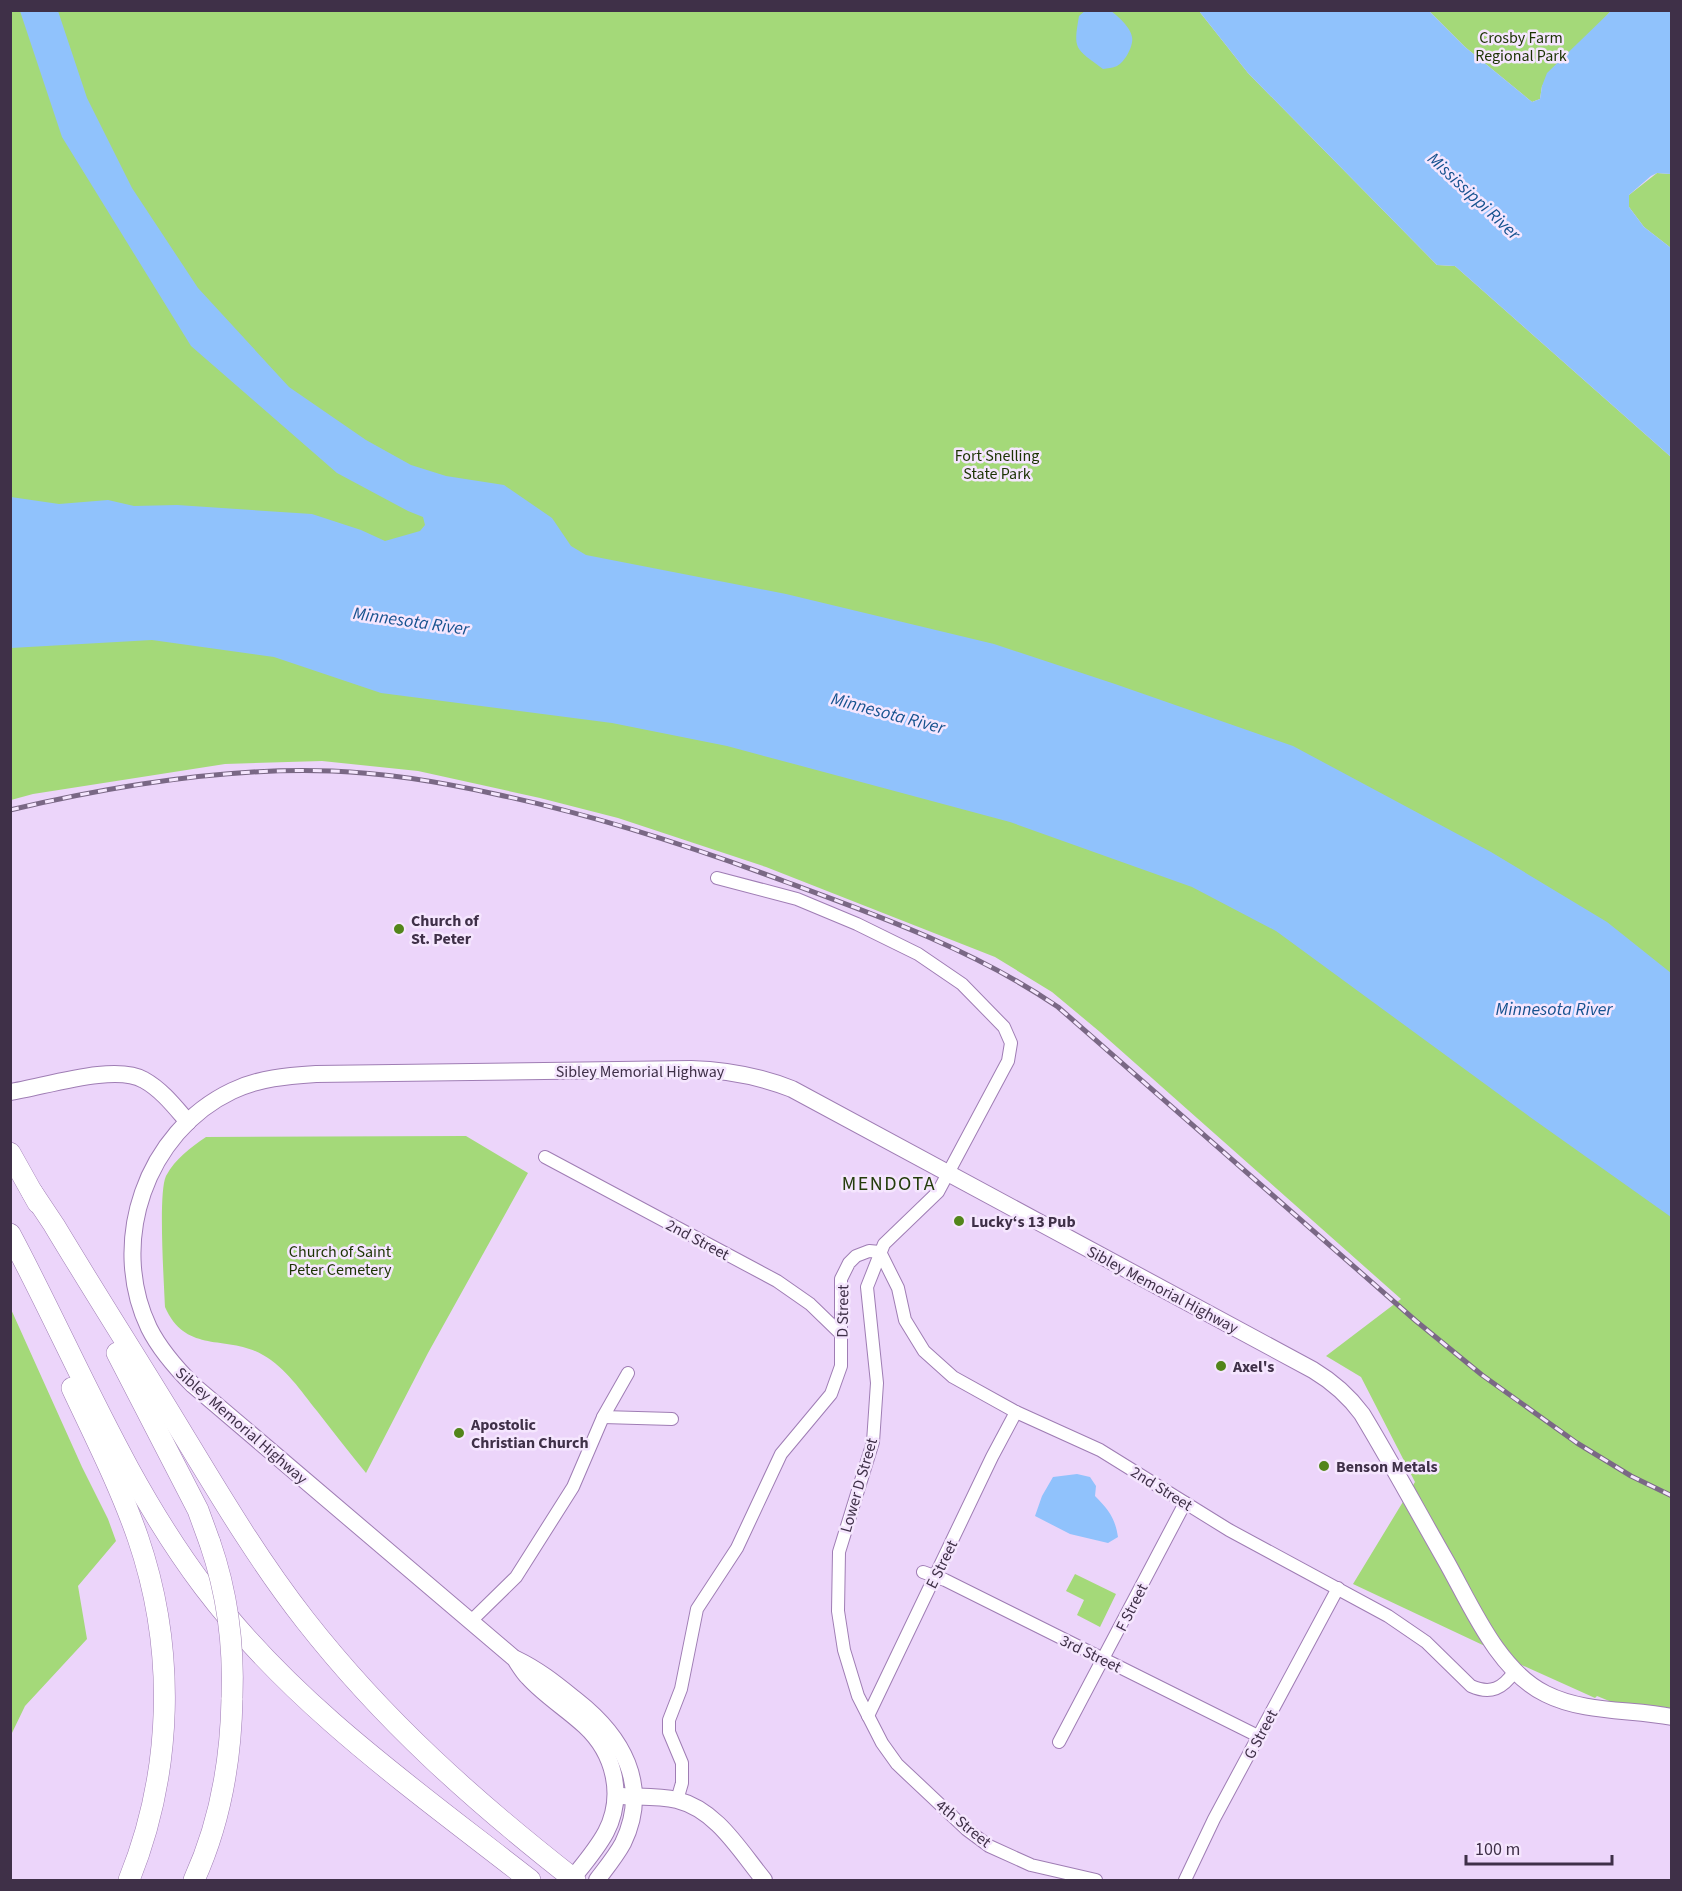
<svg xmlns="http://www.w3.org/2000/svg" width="1682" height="1891" viewBox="0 0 1682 1891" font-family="'Source Sans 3',sans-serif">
	<rect width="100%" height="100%" fill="#ecd5fa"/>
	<!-- green -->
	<g fill="#a4d979">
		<path d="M10 11H1199L1248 73 1437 265 1455 266 1671 457V1715L1624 1707 1597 1696 1595 1698 1506 1658 1504 1655 1353 1584 1415 1482 1361 1377 1326 1356 1401 1299 1100 1032 1052 992 995 957 766 867 618 818 540 798 418 771 322 761 225 764 33 794 11 800Z"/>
		<path d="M1429 11H1611L1542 86 1540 99 1532 102 1465 47Z"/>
		<path d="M1657 173 1671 174V248L1644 227 1629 207V195Z"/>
		<path d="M466 1136 528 1173 428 1353 366 1473C349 1452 333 1432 317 1411 301 1391 286 1368 263 1355 227 1334 186 1355 165 1307 164 1283 158 1193 166 1176 176 1158 190 1148 206 1137Z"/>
		<path d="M10 1307 82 1467 108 1519 116 1541 78 1586 87 1639 25 1706 11 1735Z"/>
		<path d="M1075 1574 1116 1594 1100 1627 1077 1615 1084 1600 1066 1591Z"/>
	</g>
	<!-- water -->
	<g fill="#90c2fc">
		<path d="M1086 10 1111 11C1118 16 1131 28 1132 37 1134 45 1125 62 1117 66 1113 68 1107 68 1103 69 1075 48 1073 50 1079 16Z"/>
		<path d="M20 11H58L87 98 132 188 198 288 289 387 366 440 411 465 446 476 504 485 552 518 571 546 586 555 786 594 994 644 1115 684 1293 746 1491 852 1607 922 1671 973V1217L1530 1117 1276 931 1192 887 1010 822 727 746 612 723 381 693 274 657 152 640 11 648V497L59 504 108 500 134 506 177 505 312 514 361 530 385 541 420 531 425 525 423 517 408 511 337 473 191 346 62 137Z"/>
		<path d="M1199 11H1429L1465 47 1532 102 1540 99 1542 86 1547 73 1611 11H1671V174L1657 173 1651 176 1629 195V207L1644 227 1671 248V457L1455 266 1437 265 1248 73Z"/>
		<path d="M1077 1474 1090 1477 1096 1486 1095 1496C1109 1510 1115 1518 1118 1537L1108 1543 1070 1534 1035 1516 1042 1496 1053 1477Z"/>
	</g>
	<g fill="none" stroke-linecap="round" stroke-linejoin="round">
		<!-- street casing -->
		<g stroke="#9f7db4" stroke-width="14">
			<g id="street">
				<path d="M717 878 797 899 857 924 918 954 962 984 1004 1027 1011 1043 1008 1061 938 1192 884 1244 867 1287 877 1383 873 1442 839 1552 838 1611 844 1650 858 1696 882 1743 897 1764 966 1829 989 1846 1031 1865 1096 1880"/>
				<path d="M545 1157 777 1281 810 1304 841 1334"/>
				<path d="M880 1252 898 1288 905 1320 924 1351 953 1377 1016 1412 1100 1450 1229 1530 1388 1616 1426 1642 1471 1686C1491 1695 1503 1688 1514 1672"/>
				<path d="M603 1417 672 1419"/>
				<path d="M923 1572 945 1580 1258 1736"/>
				<path d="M471 1621 516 1577 573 1487 603 1417 628 1373"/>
				<path d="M868 1716 992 1457 1016 1412"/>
				<path d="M1059 1742 1185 1503"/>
				<path d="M677 1800 682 1783V1763L669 1732V1720L681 1689 697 1609 737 1548 781 1454 831 1394 841 1366V1279L849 1263 856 1256 869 1251 880 1252"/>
				<path d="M1185 1880 1214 1819 1338 1588"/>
			</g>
		</g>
		<!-- secondary casing -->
		<g stroke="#9f7db4" stroke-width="18">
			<g id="secondary">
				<path d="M10 1092C44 1087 115 1063 144 1080 162 1090 175 1107 188 1122"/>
				<path d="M516 1659C539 1670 556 1684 576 1700 622 1736 651 1785 623 1843 616 1856 606 1868 597 1880"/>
				<path d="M622 1796C640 1797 659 1796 677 1800 717 1810 740 1851 764 1880"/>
				<path d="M571 1880C583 1865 597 1849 606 1832 625 1795 614 1753 585 1726 567 1709 545 1696 528 1677 523 1672 519 1665 515 1659L193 1385C176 1368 160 1350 149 1328 108 1242 146 1132 232 1091 259 1078 287 1076 316 1074L691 1069C726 1070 759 1076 792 1089L1313 1370C1333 1382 1348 1395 1362 1414 1391 1462 1418 1512 1446 1561 1471 1605 1498 1671 1546 1694 1584 1713 1631 1709 1672 1717"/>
			</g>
		</g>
		<!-- highway casing -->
		<g stroke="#9f7db4" stroke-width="22">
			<g id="highway">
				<path d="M10 1153 38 1203"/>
				<path d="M32 1192 54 1225C93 1290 134 1354 173 1418 215 1487 255 1556 305 1620 384 1721 474 1801 575 1880"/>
				<path d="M10 1234C73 1352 123 1480 204 1587 293 1705 415 1790 530 1880"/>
				<path d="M117 1353 198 1510 210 1543"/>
				<path d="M72 1388C95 1437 120 1486 138 1538 176 1649 173 1771 129 1880"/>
				<path d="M194 1880C220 1823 231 1760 232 1698"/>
			</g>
		</g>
		<!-- street -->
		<use href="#street" stroke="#fff" stroke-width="12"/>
		<!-- secondary -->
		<use href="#secondary" stroke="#fff" stroke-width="16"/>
		<!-- highway -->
		<use href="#highway" stroke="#fff" stroke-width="21"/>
		<!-- rail casing -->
		<g stroke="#7a6885" stroke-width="5">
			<path id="rail" d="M10 810C112 786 228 767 332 771 387 773 441 782 495 794 595 815 693 847 789 883 882 917 976 951 1058 1007L1416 1321 1482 1375 1577 1443 1631 1476 1672 1496"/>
		</g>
		<!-- rail -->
		<use href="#rail" stroke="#f5e6fe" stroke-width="3" stroke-dasharray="9" stroke-linecap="butt"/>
		<!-- highway-bridge casing -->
		<g stroke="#9f7db4" stroke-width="22" stroke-linecap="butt">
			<path id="highway-bridge" d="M210 1543C227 1592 234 1646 232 1698"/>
		</g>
		<!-- highway-bridge -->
		<use href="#highway-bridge" stroke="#fff" stroke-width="21"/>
	</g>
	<!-- markers -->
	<g fill="#52851a" stroke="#f5e6fe" stroke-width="2">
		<circle cx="399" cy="929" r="6"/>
		<circle cx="959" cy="1221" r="6"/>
		<circle cx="1221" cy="1366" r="6"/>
		<circle cx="459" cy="1433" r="6"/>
		<circle cx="1324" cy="1466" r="6"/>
	</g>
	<g text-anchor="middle" stroke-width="5" stroke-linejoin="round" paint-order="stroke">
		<!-- park labels -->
		<g font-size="16" fill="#1c3303" stroke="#f5e6fe">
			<text x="1521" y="43">Crosby Farm<tspan x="1521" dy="18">Regional Park</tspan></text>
			<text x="997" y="461">Fort Snelling<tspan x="997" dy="18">State Park</tspan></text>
			<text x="340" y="1257">Church of Saint<tspan x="340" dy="18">Peter Cemetery</tspan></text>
		</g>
		<!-- poi labels -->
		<g font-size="16" font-weight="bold" fill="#3f3048" stroke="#f5e6fe" text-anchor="start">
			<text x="411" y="926">Church of<tspan x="411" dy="18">St. Peter</tspan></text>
			<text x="971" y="1227">Lucky‘s 13 Pub</text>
			<text x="1233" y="1372">Axel's</text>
			<text x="471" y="1430">Apostolic<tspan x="471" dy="18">Christian Church</tspan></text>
			<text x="1336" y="1472">Benson Metals</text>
		</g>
		<!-- street labels -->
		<g font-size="16" fill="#3f3048" stroke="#f5e6fe">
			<text x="640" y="1077">Sibley Memorial Highway</text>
			<text transform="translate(698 1239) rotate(28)" y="6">2nd Street</text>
			<text transform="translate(1163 1289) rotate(28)" y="6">Sibley Memorial Highway</text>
			<text transform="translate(842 1311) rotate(-89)" y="6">D Street</text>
			<text transform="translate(242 1425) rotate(41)" y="6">Sibley Memorial Highway</text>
			<text transform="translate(858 1485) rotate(-74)" y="6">Lower D Street</text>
			<text transform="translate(1162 1488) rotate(32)" y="6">2nd Street</text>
			<text transform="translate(941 1564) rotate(-64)" y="6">E Street</text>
			<text transform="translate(1131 1607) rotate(-63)" y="6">F Street</text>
			<text transform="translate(1091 1653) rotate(26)" y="6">3rd Street</text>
			<text transform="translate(1260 1734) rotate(-62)" y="6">G Street</text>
			<text transform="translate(964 1823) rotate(39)" y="6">4th Street</text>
		</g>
		<!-- water labels -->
		<g font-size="18" font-style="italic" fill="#16528f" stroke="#f5e6fe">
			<text transform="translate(1474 196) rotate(43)" y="6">Mississippi River</text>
			<text transform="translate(411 621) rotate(8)" y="6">Minnesota River</text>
			<text transform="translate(888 713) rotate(15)" y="6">Minnesota River</text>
			<text x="1554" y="1015">Minnesota River</text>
		</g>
		<!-- quarter labels -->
		<g font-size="20" letter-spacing="1.5" fill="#243c0b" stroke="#f5e6fe">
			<text x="889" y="1190">MENDOTA</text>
		</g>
	</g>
	<!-- border -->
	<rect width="1682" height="1891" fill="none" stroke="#3f3048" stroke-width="24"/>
	<!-- scale -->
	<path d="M1466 1855v9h146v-9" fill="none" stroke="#3f3048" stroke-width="3"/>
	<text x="1475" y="1855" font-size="18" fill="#3f3048" stroke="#f5e6fe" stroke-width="4.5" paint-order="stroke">100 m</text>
</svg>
